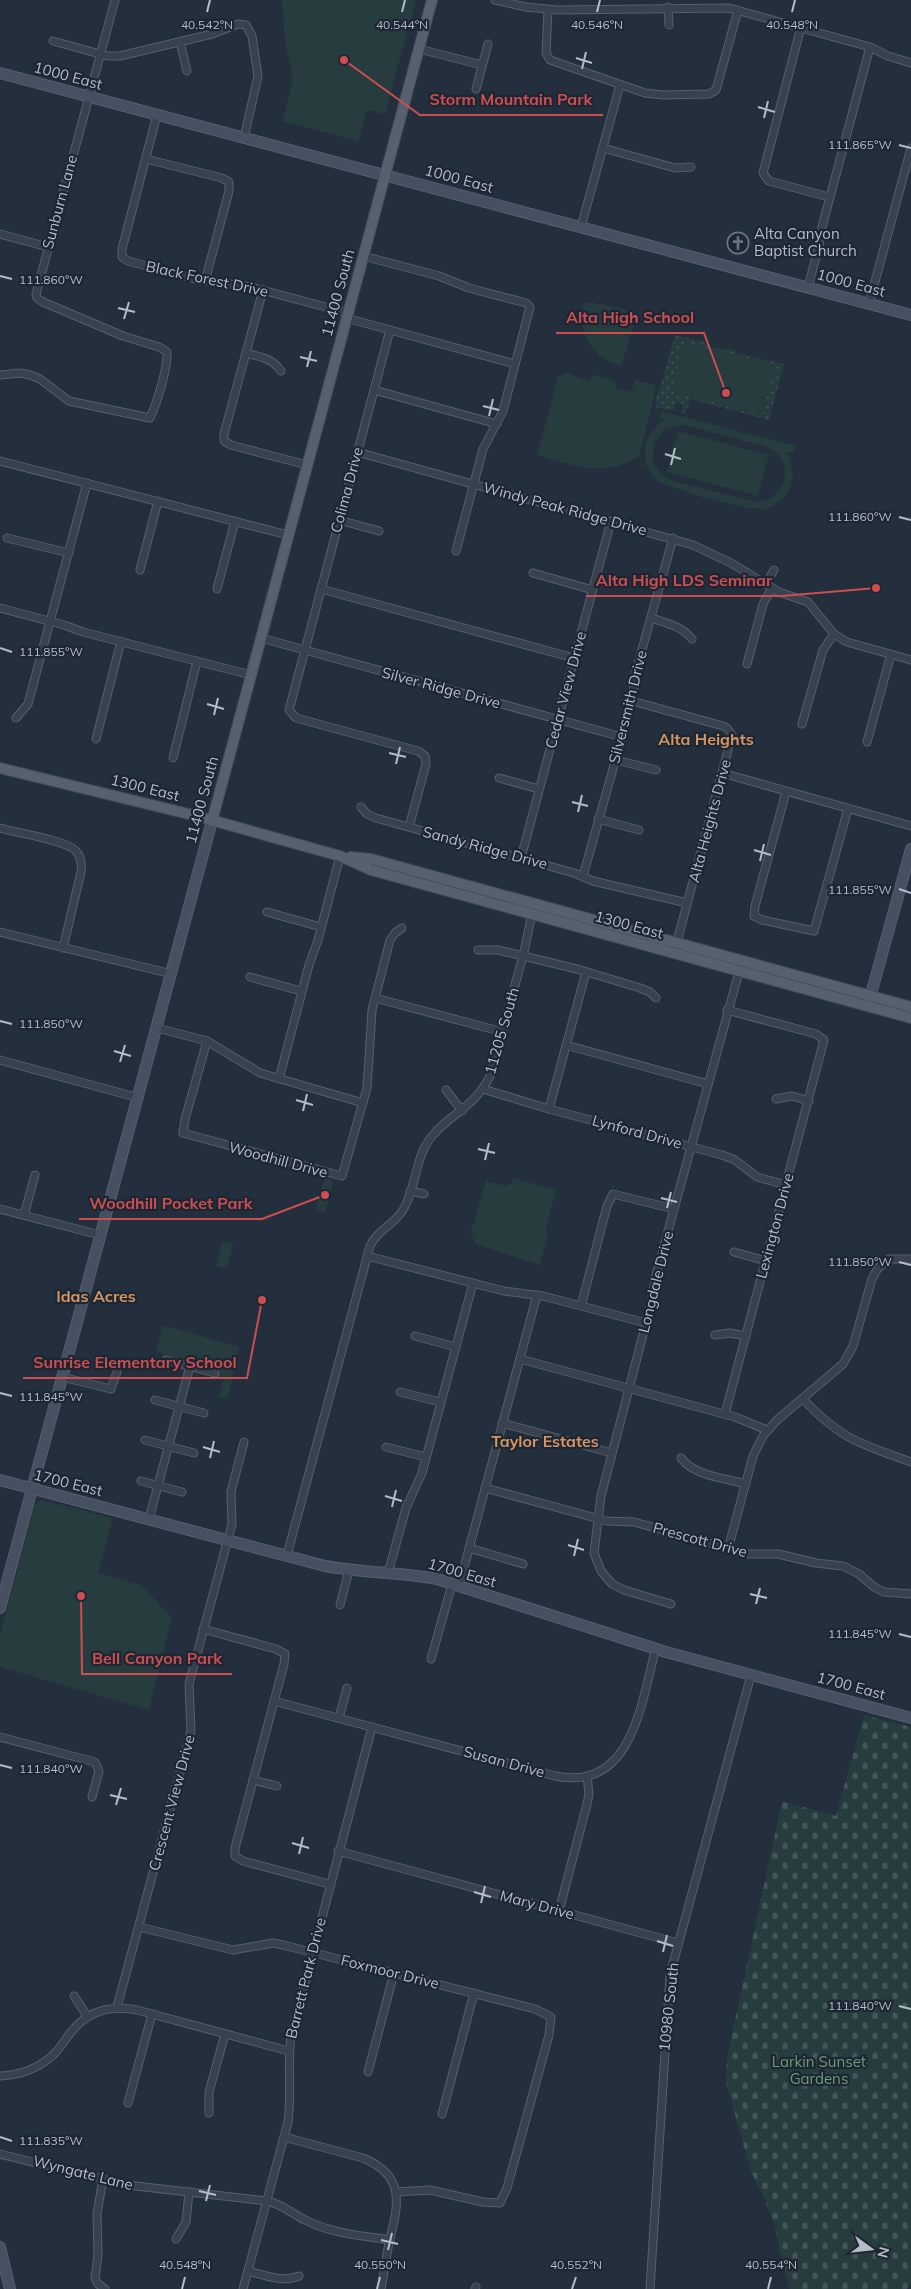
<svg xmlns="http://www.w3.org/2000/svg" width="911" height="2289" viewBox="0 0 911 2289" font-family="Mulish,sans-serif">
	<defs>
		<pattern id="grass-dots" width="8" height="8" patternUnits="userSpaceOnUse" patternTransform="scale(1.25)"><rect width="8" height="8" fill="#263c3f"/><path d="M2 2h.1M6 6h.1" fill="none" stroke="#435659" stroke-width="1.8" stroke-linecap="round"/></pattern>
		<pattern id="cemetery-stones" width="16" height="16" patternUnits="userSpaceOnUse" patternTransform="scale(1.25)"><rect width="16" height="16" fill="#263c3f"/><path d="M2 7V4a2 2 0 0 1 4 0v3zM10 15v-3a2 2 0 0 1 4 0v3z" fill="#435659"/></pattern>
	</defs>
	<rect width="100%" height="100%" fill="#242f3e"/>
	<!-- grass -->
	<path fill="url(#grass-dots)" d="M675 335 708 343V346L725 350 726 348 736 351 735 353 784 364 769 420 690 399 686 412 682 413 683 405 676 403 674 411 656 407 655 404Z"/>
	<!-- cemetery -->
	<path fill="url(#cemetery-stones)" d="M864 1715 911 1727V2284L907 2289H790L782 2261 775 2227 763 2195 751 2172 726 2082 727 2058 782 1801 836 1816Z"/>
	<!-- park -->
	<g fill="#263c3f" fill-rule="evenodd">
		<path d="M282 0H416L385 114 367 110 358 141 283 121 293 78 285 41Z"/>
		<path d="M584 302 606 305 634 312 637 317 621 366C592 358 576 331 584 302Z"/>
		<path d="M685 342 775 366 762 415 672 391Z"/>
		<path d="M566 373 590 381 592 375 615 381 616 388 631 392 635 380 654 385 656 388 639 456C602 479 575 465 537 455L558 377Z"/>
		<path d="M662 411 796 446 794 453 786 452C800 473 791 503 764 509 750 511 668 489 657 480 648 473 644 461 645 450 646 436 654 426 666 420L660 418ZM683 425 765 446C797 458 788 502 755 502L673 481 661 474 653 462 654 443 665 429Z"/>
		<path d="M678 431 769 455 758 496 667 472Z"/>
		<path d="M325 1176 333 1182 325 1212 316 1209Z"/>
		<path d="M513 1178 556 1190 546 1227 548 1236 540 1265 475 1244 471 1232 486 1181 506 1186 512 1183Z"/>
		<path d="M222 1241 233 1244 227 1269 216 1266Z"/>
		<path d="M162 1326 169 1328 170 1327 239 1347 228 1398 219 1397 224 1379 215 1377 217 1370 198 1365 199 1359 186 1356 184 1360 156 1352Z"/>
		<path d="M42 1500 113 1518 98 1573 141 1585 172 1618 149 1710 0 1667V1635L35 1504Z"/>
	</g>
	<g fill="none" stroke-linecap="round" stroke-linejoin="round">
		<!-- street casing -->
		<g stroke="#565f6c" stroke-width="9">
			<g id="street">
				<path d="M495 0 526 7 557 10 729 8 870 47 888 56 911 63"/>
				<path d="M668 7 669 25"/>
				<path d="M548 10 546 53 550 60 645 93 664 95 709 94 716 90 738 10"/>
				<path d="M801 27 763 173 769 181 829 197"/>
				<path d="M53 41 107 56H120L212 34 238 24 246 25 252 36 258 76 244 138"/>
				<path d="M180 42 187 71"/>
				<path d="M419 49 482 65"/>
				<path d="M476 89 488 44"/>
				<path d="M157 115 122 249V257L128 261 195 279 251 287 348 313"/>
				<path d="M603 148 675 168 691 167"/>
				<path d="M146 159 222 178 229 182V191L205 281"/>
				<path d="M581 227 620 85"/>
				<path d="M0 234 48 247"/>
				<path d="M363 256 439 276 469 288 526 303 530 307 503 411 483 449 456 551"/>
				<path d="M808 287 819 246 822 227 870 47"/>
				<path d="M263 290 224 434V441L231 445 307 465"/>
				<path d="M869 304 911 148"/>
				<path d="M346 318 515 364"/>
				<path d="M390 330 289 710 296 718 418 751 425 756 426 764 409 827"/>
				<path d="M246 353C260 357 272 358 281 371"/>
				<path d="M0 375 20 373 30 375 40 379 69 401 145 417 150 418C157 403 168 367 167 352L159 347 123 336 43 302 37 298 36 294 115 0"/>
				<path d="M374 390 497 424"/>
				<path d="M357 452 693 545 731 563 779 592 808 602 834 634 847 642 911 660"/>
				<path d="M0 461 288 535"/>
				<path d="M339 520 379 531"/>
				<path d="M7 538 69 553"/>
				<path d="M140 570 158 501"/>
				<path d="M533 573 593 590"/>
				<path d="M766 584 774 570"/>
				<path d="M217 589 235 521"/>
				<path d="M321 589 574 658"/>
				<path d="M0 608 64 625 83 632 251 675"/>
				<path d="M651 618C666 623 682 626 692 639"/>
				<path d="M261 638 622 737"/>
				<path d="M747 664 763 604 772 588"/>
				<path d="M632 701 723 726 727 728 732 735 674 953"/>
				<path d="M16 718 28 704 87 483"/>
				<path d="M802 724 823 650 834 634"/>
				<path d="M96 739 121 641"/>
				<path d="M867 742 891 654"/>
				<path d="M173 758 197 661"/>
				<path d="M616 760 656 770"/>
				<path d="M722 773 911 826"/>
				<path d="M499 778 539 789"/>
				<path d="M786 792 755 906 754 916 762 920 814 931 848 809"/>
				<path d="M361 807 367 814 376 818 574 873 593 881 687 903"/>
				<path d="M598 819 639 830"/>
				<path d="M0 828C17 833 64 840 75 850 81 856 82 864 81 872L63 948"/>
				<path d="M521 858 611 521"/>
				<path d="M583 876 632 701 636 671 673 538"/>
				<path d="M267 912 321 927"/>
				<path d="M0 932 172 974"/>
				<path d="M478 950H498L577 969 640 988 650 992 656 998"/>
				<path d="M250 977 301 991"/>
				<path d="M375 998 503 1032"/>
				<path d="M157 1028 207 1041 260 1073 363 1103"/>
				<path d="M207 1041 185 1119 183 1133 342 1176 367 1088 372 1010 390 940 395 933 402 928"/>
				<path d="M566 1045 708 1084"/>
				<path d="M0 1060 139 1098"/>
				<path d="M279 1079 309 965 318 940 340 856"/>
				<path d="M483 1089 549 1109 722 1155 735 1160 757 1177 786 1185"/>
				<path d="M446 1090 462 1111"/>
				<path d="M776 1099 792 1096 809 1101"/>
				<path d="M549 1109 586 972"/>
				<path d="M410 1191 424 1194"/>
				<path d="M0 1209 100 1235"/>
				<path d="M24 1215 35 1175"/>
				<path d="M734 1252 766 1261"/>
				<path d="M367 1256 504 1291 543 1296 646 1323"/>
				<path d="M581 1306 607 1206 613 1194 674 1209"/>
				<path d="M715 1335 730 1333 746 1336"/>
				<path d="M415 1336 456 1347"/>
				<path d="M520 1359 735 1417 767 1430"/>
				<path d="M166 1360 215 1373"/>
				<path d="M62 1377 111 1389 117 1372"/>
				<path d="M400 1392 440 1402"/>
				<path d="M803 1399C840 1439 861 1444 911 1462"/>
				<path d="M155 1400 204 1413"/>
				<path d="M725 1414 824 1040 816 1034 727 1010"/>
				<path d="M502 1423 612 1453"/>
				<path d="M145 1440 194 1453"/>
				<path d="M386 1447 426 1457"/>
				<path d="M681 1458C694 1476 725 1478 746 1484"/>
				<path d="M141 1481 182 1492"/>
				<path d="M485 1488 607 1521 634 1522 748 1554H778L816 1563 843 1566 859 1574 874 1587 884 1592 911 1594"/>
				<path d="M149 1519 190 1366"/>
				<path d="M469 1548 523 1564"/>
				<path d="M728 1549 753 1456 763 1436 777 1420 843 1364 853 1346 872 1279 878 1268 889 1259H911"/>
				<path d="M287 1555 370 1246C377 1230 394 1225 403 1210 417 1187 414 1158 432 1136 452 1112 474 1108 490 1076L523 956 532 914"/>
				<path d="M388 1573 406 1508 422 1473 473 1283"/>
				<path d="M459 1586 537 1295"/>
				<path d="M671 1604 624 1590 612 1584 601 1571 594 1553 601 1496 651 1304 656 1275 742 961"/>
				<path d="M340 1605 349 1570"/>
				<path d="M203 1629 276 1649 285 1654 284 1664 235 1848V1856L243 1861 329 1884"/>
				<path d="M431 1659 452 1584"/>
				<path d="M274 1701 555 1776C633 1792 641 1702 656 1648"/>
				<path d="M339 1718 347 1688"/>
				<path d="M0 1737 95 1762 99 1771 92 1797"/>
				<path d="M253 1780 277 1786"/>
				<path d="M338 1851 678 1943"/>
				<path d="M559 1911 587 1804 589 1794 587 1776"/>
				<path d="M139 1927 233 1950 273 1943 283 1945 535 2009 551 2017 549 2035 507 2188 500 2203 483 2202 430 2190 396 2192"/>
				<path d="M74 1996 87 2016"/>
				<path d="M117 2007 191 1731 189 1684 232 1524 231 1492 244 1442"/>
				<path d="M368 2072 394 1973"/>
				<path d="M0 2076C20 2075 38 2069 53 2055 61 2048 65 2039 72 2031 89 2010 112 2005 137 2010L289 2051"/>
				<path d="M128 2103 152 2014"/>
				<path d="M209 2113V2092L225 2034"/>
				<path d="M442 2114 474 1993"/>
				<path d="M284 2137 363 2158C407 2176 398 2206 389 2243 386 2258 384 2274 381 2289"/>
				<path d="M0 2154 127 2185 267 2201C282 2204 291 2213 305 2220 330 2233 363 2236 390 2240"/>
				<path d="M103 2179 97 2214 98 2255 95 2278 98 2284 105 2289"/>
				<path d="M176 2239 186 2222 189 2192"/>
				<path d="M248 2271C265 2275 282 2283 299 2276"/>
				<path d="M243 2289 288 2122C292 2093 287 2065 291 2036L372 1727"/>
				<path d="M475 2289 476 2287"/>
				<path d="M650 2289 670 1975 751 1675"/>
			</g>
		</g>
		<!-- secondary casing -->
		<g stroke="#565f6c" stroke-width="12">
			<g id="secondary">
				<path d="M0 73 911 315"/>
				<path d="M868 1005 911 849"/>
				<path d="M0 1480 325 1566C362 1573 400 1572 437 1579L666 1652 911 1718"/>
				<path d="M0 1608 212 821"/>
				<path d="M0 2247 10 2289"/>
			</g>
		</g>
		<!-- primary casing -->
		<g stroke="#414a57" stroke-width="12">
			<g id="primary">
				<path d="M0 768 197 816 340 856 371 870 911 1018"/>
				<path d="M212 821 432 0"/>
				<path d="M351 857 371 859 911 1007"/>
			</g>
		</g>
		<!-- street -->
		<use href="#street" stroke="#38414e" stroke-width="7"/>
		<!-- secondary -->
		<use href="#secondary" stroke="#465061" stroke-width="10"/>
		<!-- primary -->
		<use href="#primary" stroke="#56606e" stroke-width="10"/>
	</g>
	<!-- ticks -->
	<path fill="none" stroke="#b4bcc9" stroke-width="2" d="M207 12 210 0M402 12 405 0M597 12 600 0M792 12 795 0M576 58 592 63M582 69 586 52M758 107 775 112M764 118 768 101M899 145 911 148M0 276 12 279M118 308 135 312M124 319 129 302M300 357 317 361M307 367 311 351M483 406 499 410M489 416 493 399M665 454 681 459M671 465 675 448M899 517 911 520M0 648 12 652M207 704 224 709M214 715 218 698M389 753 406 757M396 764 400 747M572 802 588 806M578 812 582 795M754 850 771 855M760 861 764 844M899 889 911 893M0 1021 12 1024M114 1051 131 1056M120 1062 125 1045M296 1100 313 1105M303 1111 307 1094M478 1149 495 1153M485 1160 489 1143M661 1198 677 1202M667 1208 671 1192M899 1262 911 1265M0 1393 12 1396M203 1447 220 1452M210 1458 214 1441M385 1496 402 1501M392 1507 396 1490M568 1545 584 1550M574 1556 578 1539M750 1594 767 1598M756 1604 760 1588M899 1634 911 1637M0 1765 12 1768M110 1795 127 1799M116 1805 121 1788M292 1843 309 1848M299 1854 303 1837M474 1892 491 1897M481 1903 485 1886M657 1941 673 1946M663 1952 667 1935M899 2006 911 2009M0 2137 12 2141M199 2191 216 2195M206 2201 210 2185M381 2240 398 2244M388 2250 392 2233M182 2289 185 2277M377 2289 380 2277M572 2289 576 2277M768 2289 771 2277"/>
	<!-- icons -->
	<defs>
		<g id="church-ring" transform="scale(1.125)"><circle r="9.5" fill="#1d2633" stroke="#6b7280" stroke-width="1.5"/><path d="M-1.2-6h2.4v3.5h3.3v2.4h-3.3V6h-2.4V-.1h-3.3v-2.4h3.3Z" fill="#6b7280"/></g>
	</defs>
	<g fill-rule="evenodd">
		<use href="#church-ring" x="738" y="243"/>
	</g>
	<g text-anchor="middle" stroke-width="4.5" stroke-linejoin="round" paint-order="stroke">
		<!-- street labels -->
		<g font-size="15" fill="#b4bcc9" stroke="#1d2633">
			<text transform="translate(68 76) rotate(15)" y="5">1000 East</text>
			<text transform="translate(459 179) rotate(15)" y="5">1000 East</text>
			<text transform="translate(60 202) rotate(-75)" y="5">Sunburn Lane</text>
			<text transform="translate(207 279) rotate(12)" y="5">Black Forest Drive</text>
			<text transform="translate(851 283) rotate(15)" y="5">1000 East</text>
			<text transform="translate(338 293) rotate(-75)" y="5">11400 South</text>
			<text transform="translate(347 490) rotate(-75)" y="5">Colima Drive</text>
			<text transform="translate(565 509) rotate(15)" y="5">Windy Peak Ridge Drive</text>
			<text transform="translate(441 688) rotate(15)" y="5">Silver Ridge Drive</text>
			<text transform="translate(566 690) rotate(-75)" y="5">Cedar View Drive</text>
			<text transform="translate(628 707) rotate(-76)" y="5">Silversmith Drive</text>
			<text transform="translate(145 788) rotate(14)" y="5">1300 East</text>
			<text transform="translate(202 800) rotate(-75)" y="5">11400 South</text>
			<text transform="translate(710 821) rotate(-75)" y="5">Alta Heights Drive</text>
			<text transform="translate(485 848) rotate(15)" y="5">Sandy Ridge Drive</text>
			<text transform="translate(629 925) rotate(15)" y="5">1300 East</text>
			<text transform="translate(502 1031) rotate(-74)" y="5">11205 South</text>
			<text transform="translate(637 1132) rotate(15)" y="5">Lynford Drive</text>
			<text transform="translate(278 1160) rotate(15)" y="5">Woodhill Drive</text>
			<text transform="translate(775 1226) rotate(-75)" y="5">Lexington Drive</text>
			<text transform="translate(656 1282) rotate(-76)" y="5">Longdale Drive</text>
			<text transform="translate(68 1483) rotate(14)" y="5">1700 East</text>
			<text transform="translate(700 1540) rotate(15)" y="5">Prescott Drive</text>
			<text transform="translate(462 1573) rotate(16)" y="5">1700 East</text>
			<text transform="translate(851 1686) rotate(15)" y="5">1700 East</text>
			<text transform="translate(504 1762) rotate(15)" y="5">Susan Drive</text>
			<text transform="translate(172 1803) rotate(-75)" y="5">Crescent View Drive</text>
			<text transform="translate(537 1905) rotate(15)" y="5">Mary Drive</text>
			<text transform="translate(390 1972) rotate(14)" y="5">Foxmoor Drive</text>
			<text transform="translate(306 1978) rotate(-76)" y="5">Barrett Park Drive</text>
			<text transform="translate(669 2007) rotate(-84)" y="5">10980 South</text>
			<text transform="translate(83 2173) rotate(14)" y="5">Wyngate Lane</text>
		</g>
		<!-- poi labels -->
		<g font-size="15" fill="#b4bcc9" stroke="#1d2633" text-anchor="start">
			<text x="754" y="239">Alta Canyon<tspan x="754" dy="17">Baptist Church</tspan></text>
		</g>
		<!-- park labels -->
		<g font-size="15" fill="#6b9a76" stroke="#1d2633">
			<text x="819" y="2067">Larkin Sunset<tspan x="819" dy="17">Gardens</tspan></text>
		</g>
		<!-- neighbourhood labels -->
		<g font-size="16" font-weight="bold" fill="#d59563" stroke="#1d2633">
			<text x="706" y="745">Alta Heights</text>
			<text x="96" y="1302">Idas Acres</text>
			<text x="545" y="1447">Taylor Estates</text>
		</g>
	</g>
	<g font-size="12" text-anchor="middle" fill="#b4bcc9" stroke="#1d2633" stroke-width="4.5" stroke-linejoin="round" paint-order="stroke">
		<text x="207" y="29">40.542°N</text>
		<text x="402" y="29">40.544°N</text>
		<text x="597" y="29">40.546°N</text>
		<text x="792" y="29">40.548°N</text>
		<text x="860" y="149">111.865°W</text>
		<text x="51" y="284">111.860°W</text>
		<text x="860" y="521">111.860°W</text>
		<text x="51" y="656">111.855°W</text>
		<text x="860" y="894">111.855°W</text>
		<text x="51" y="1028">111.850°W</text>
		<text x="860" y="1266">111.850°W</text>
		<text x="51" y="1401">111.845°W</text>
		<text x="860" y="1638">111.845°W</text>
		<text x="51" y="1773">111.840°W</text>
		<text x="860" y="2010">111.840°W</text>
		<text x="51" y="2145">111.835°W</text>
		<text x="185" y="2269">40.548°N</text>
		<text x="380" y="2269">40.550°N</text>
		<text x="576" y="2269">40.552°N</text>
		<text x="771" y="2269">40.554°N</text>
	</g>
	<!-- callouts -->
	<path fill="none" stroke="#ce4d50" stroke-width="2" d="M344 60L420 115H603M726 393L704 333H556M876 588L782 596H586M325 1195L262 1219H79M262 1300L247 1378H23M81 1596L82 1674H232"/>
	<g fill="#ce4d50" stroke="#1d2633" stroke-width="2">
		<circle cx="344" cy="60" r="5"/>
		<circle cx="726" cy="393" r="5"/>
		<circle cx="876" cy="588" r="5"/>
		<circle cx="325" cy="1195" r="5"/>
		<circle cx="262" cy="1300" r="5"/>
		<circle cx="81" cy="1596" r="5"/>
	</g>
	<g font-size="16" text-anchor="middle" font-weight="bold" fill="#ce4d50" stroke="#1d2633" stroke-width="4.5" stroke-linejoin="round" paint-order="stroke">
		<text x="511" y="105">Storm Mountain Park</text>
		<text x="630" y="323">Alta High School</text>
		<text x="684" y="586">Alta High LDS Seminar</text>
		<text x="171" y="1209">Woodhill Pocket Park</text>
		<text x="135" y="1368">Sunrise Elementary School</text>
		<text x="157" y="1664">Bell Canyon Park</text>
	</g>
	<!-- north arrow -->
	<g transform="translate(871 2249) rotate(105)" stroke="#1d2633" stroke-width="4" paint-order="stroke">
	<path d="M0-4L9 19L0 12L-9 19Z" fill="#b4bcc9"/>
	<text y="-8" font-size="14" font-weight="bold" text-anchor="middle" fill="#b4bcc9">N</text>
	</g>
</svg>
